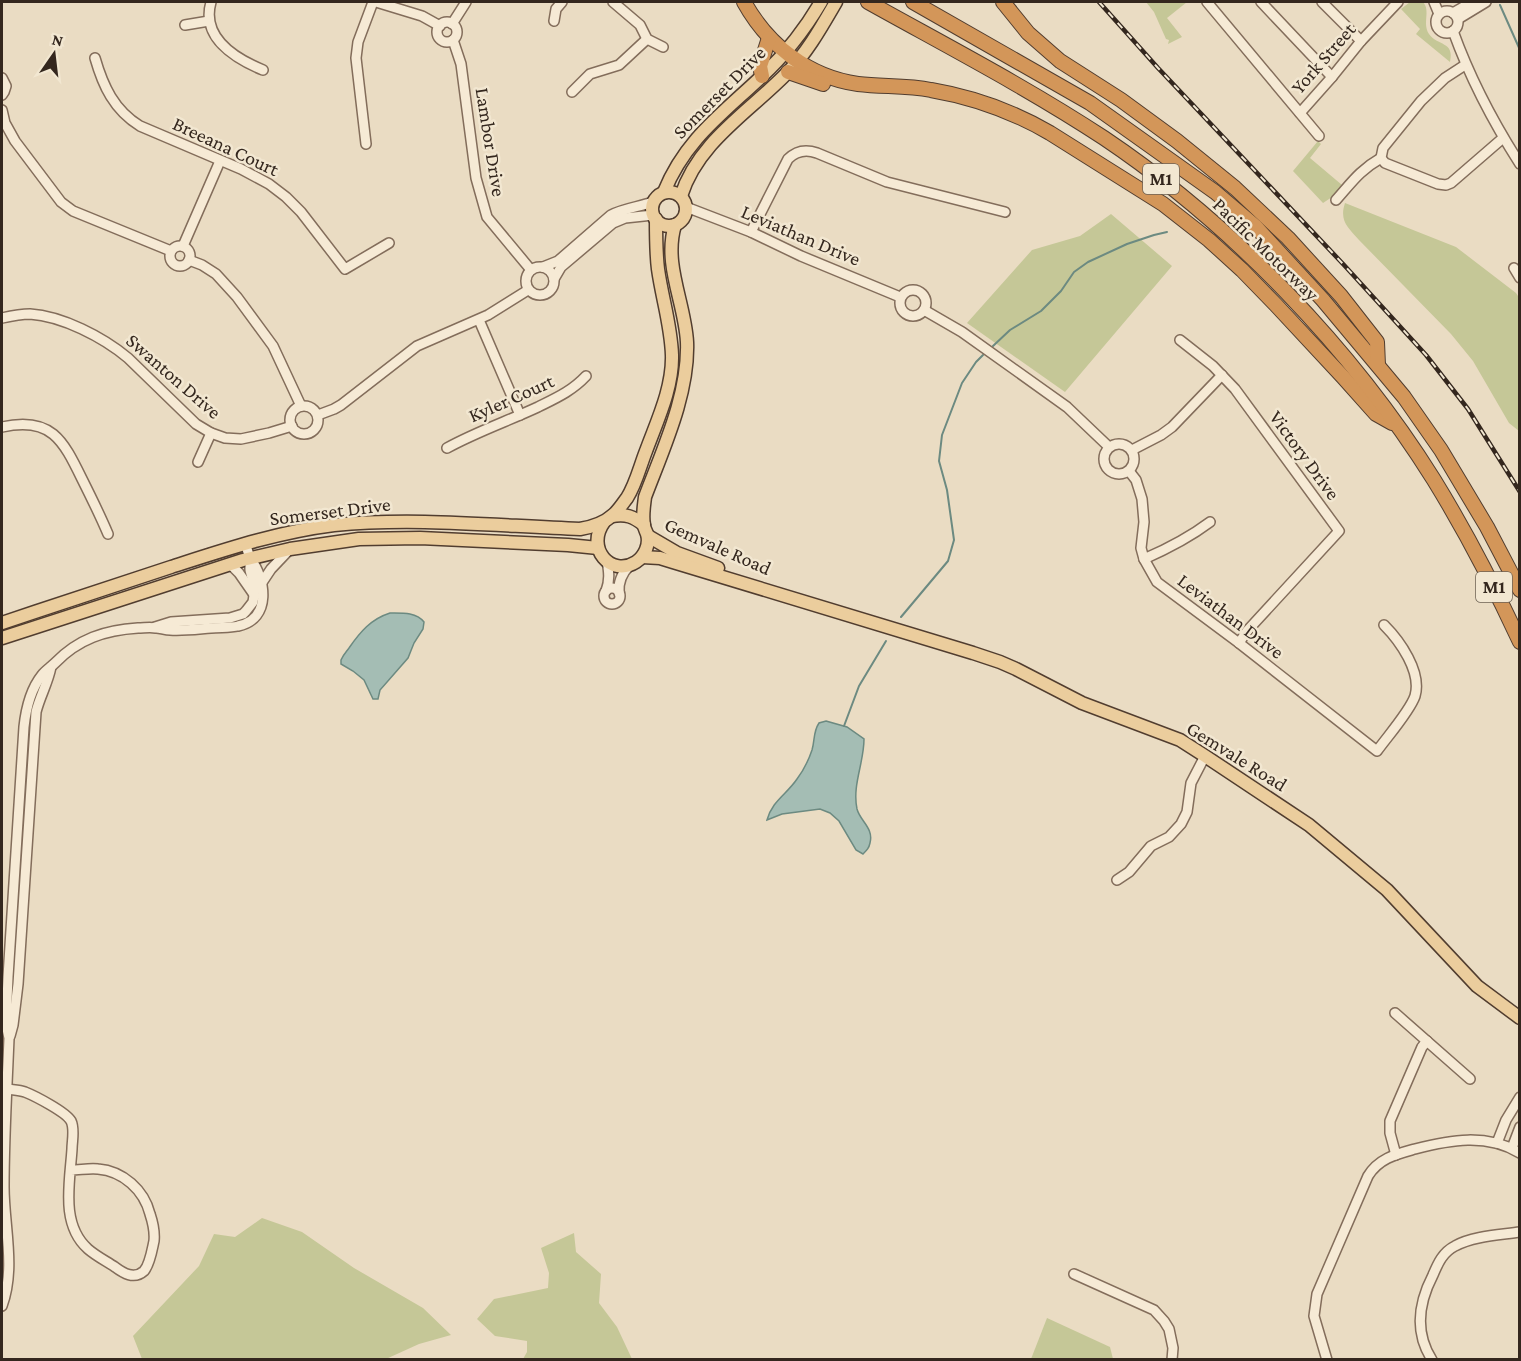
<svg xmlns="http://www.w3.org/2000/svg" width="1521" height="1361" viewBox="0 0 1521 1361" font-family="'Crimson Pro',serif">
	<rect width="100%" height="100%" fill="#eadcc3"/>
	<!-- green -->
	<g fill="#c5c797">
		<path d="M1146 2H1187L1167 18 1182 37 1168 44 1169 40 1166 39 1154 12Z"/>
		<path d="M1410 2H1423C1431 11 1422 23 1429 34 1437 46 1455 41 1450 62L1416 34 1420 29 1401 9Z"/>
		<path d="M1318 141 1321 144 1310 158 1342 185 1332 197 1323 203 1293 171Z"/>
		<path d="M1345 203 1456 247 1516 293 1520 299 1519 431 1509 423 1473 361 1451 334 1359 240C1348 227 1339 221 1345 203Z"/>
		<path d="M1111 214 1172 266 1065 392 967 323 1032 250 1080 236Z"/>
		<path d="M262 1218 302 1232 354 1268 423 1308 451 1335 419 1344 386 1359H142L133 1336 199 1266 214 1234 235 1237Z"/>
		<path d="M574 1233 576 1252 601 1274 599 1303 617 1327 632 1359H523L527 1352V1341L495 1336 477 1319 494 1299 548 1288 549 1273 541 1248Z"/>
		<path d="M1047 1318 1110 1347 1113 1359H1031Z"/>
	</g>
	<!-- water -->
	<g fill="#a4bdb4" stroke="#6c8a81" stroke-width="1.5">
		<path d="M390 613C402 613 416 612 424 622L423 629 414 643 408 658 380 690 378 699H373L364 680 353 671 341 664V660C343 655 346 652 349 648 360 632 371 619 390 613Z"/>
		<path d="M826 721 847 727 864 739C864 763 852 785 857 809 860 821 874 828 870 843 869 848 867 850 863 854L856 850 839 821 830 813 820 809 782 814 767 820C772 801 787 794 797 779 803 771 809 759 812 750 815 740 813 732 819 723Z"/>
	</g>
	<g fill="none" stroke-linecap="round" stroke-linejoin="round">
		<!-- stream -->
		<g stroke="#6c8a81" stroke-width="2">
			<path d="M1500 5 1520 50"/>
			<path d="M993 346 1010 330 1041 311 1061 291 1074 272 1088 262 1127 244 1154 235 1167 232"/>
			<path d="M901 617 948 561 954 540 947 490 939 461 942 435 962 383 976 362 983 355"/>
			<path d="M844 726 859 686 886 641"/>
		</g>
		<!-- minor casing -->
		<g stroke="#836d5b" stroke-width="12">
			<g id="minor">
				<path d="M211 2C201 37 234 58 263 70"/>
				<path d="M376 2 422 16 440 26"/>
				<path d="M613 2 640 25 647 39 663 47"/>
				<path d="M1207 2 1319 136"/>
				<path d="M1261 2 1332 77"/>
				<path d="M1322 2 1361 41"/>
				<path d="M1434 2 1439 14"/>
				<circle cx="1447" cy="22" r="11"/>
				<path d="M1453 13 1472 2"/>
				<path d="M1458 19 1486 2"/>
				<path d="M554 21 556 9 562 2"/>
				<circle cx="447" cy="32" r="10"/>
				<path d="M452 24 466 2"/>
				<path d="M185 25 209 21"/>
				<path d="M1453 31C1470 78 1493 122 1520 164"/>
				<path d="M453 40 461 64 476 178 487 217 531 270"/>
				<path d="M95 58C103 86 114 110 140 126L241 169 269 184 286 197 301 212 345 269 389 243"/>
				<path d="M1465 65 1445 78 1421 101 1383 148 1381 158 1385 163 1438 184 1446 185 1451 183 1503 138"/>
				<path d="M2 78 6 86 4 92 2 95"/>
				<path d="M572 92 590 74 619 65 647 39"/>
				<path d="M2 110 5 123 15 141 61 202 73 211 171 251"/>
				<path d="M1300 113 1332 77 1361 41 1398 2"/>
				<path d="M366 144 356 58 358 42 373 2"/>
				<path d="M1336 200C1352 182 1360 170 1381 158"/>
				<path d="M686 207 751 232 801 256 900 297"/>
				<path d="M751 232 788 159C796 151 806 149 817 153L887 182 1005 212"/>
				<path d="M183 246 220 161"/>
				<circle cx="180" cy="256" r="10"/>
				<path d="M189 260 202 265 216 274 237 297 273 346 301 406"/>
				<circle cx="540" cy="281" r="14"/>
				<path d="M543 267 558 261 611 215C625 208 639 207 653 202"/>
				<path d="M1514 268 1520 278"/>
				<path d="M554 279 561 267 613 223 625 218 653 215"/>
				<circle cx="913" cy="303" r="13"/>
				<path d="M924 310 962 332 1067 407 1109 447"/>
				<path d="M2 318C11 316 20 314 30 314 62 316 103 337 128 358L196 424 211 433 225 438 241 439 269 433 292 426"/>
				<path d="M479 320 520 415"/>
				<path d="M1180 340 1213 366 1235 389 1339 531 1247 631 1239 643"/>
				<circle cx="304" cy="420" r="14"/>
				<path d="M318 415 334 409 341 405 417 346 488 315 528 290"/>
				<path d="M2 427C51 416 63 440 82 479 91 497 100 515 108 534"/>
				<circle cx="1119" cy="459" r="15"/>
				<path d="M447 448C476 432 508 421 538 407 556 398 572 391 586 376"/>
				<path d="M1132 450 1161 435 1172 427 1222 375"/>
				<path d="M198 462 211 433"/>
				<path d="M1129 471 1136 480 1142 499 1144 522 1141 548 1144 559 1157 582 1239 643 1377 751C1387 737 1410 711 1415 696 1422 672 1400 641 1384 625"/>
				<path d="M1144 559C1167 549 1190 537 1210 522"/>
				<path d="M230 564 239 573 255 596"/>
				<path d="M261 584 271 569 290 549"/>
				<circle cx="612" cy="596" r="8"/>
				<path d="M606 591C610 580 609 572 607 561"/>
				<path d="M619 593C618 582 622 573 630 565"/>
				<path d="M155 627 171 622 230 618 243 614 246 611 253 602 255 589 250 570V558L245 543"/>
				<path d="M1117 880 1129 872 1151 846 1169 837 1181 824 1187 812 1191 783 1205 756"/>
				<path d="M1395 1013 1470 1079"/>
				<path d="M10 1036 13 1025 18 984 36 712C40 696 48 683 51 667"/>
				<path d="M7 1089C13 1090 19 1090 25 1092 35 1096 66 1112 71 1121 75 1129 72 1141 72 1149 70 1182 60 1224 88 1249 96 1256 106 1261 115 1267 123 1273 134 1280 144 1271 150 1264 152 1250 154 1241 155 1231 153 1223 150 1214 144 1190 123 1171 98 1169 89 1168 80 1170 71 1170"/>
				<path d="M1497 1143 1506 1120 1520 1097"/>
				<path d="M1512 1148 1520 1127"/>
				<path d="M1396 1155 1390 1133V1121L1422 1047 1427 1041"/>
				<path d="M1074 1274 1154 1310 1164 1321 1169 1329 1173 1348 1172 1360"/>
				<path d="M2 1306C16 1268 4 1226 4 1187 4 1137 7 1088 9 1038L6 1024 8 977 24 727C26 708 30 690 42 675 45 671 51 667 55 663 78 639 105 630 138 628 144 628 150 627 156 628 160 628 165 630 170 630 183 631 198 629 211 628 220 627 230 628 238 626 272 619 266 579 250 558"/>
				<path d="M1327 1360 1314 1316 1317 1294 1368 1176C1379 1158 1397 1154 1415 1149 1450 1140 1486 1133 1520 1153"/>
				<path d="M1432 1360C1414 1332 1419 1302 1433 1275 1438 1263 1443 1252 1455 1246 1473 1236 1500 1235 1520 1232"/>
			</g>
		</g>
		<!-- major casing -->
		<g stroke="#513d2f" stroke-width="15">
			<g id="major">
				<path d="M664 192C685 140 722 114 761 77 785 55 805 29 821 2"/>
				<circle cx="669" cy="209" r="17"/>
				<path d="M681 196C698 142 749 112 787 73 807 53 822 26 836 2"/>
				<path d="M612 516C626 514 633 516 644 525"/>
				<path d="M604 522C585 548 611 578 636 562 645 556 650 544 647 534 646 531 644 528 644 525 642 516 644 506 645 497 663 449 689 394 687 342 685 303 663 264 675 225"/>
				<path d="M648 536 677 553 718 568"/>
				<path d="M642 557 660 558 673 562 973 653 1000 662 1016 669 1082 703 1180 740 1205 756 1309 825 1387 890 1477 986 1520 1018"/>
				<path d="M2 623C58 604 114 586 171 567 224 550 277 532 334 525 416 517 498 526 580 529 592 527 603 524 613 515 618 511 623 503 627 498 636 484 640 466 646 451 657 421 673 388 672 355 671 325 662 298 658 269 656 253 656 236 656 219"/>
				<path d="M2 638 243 560 290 549 359 539 420 538 568 545 598 548"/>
			</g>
		</g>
		<!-- highway casing -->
		<g stroke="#513d2f" stroke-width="16">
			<g id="highway">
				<path d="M744 2C768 45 808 77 858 84 882 87 907 85 931 90 972 97 1014 112 1050 133L1163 204 1209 240 1242 270 1276 305 1343 377 1376 414 1392 423"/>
				<path d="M868 2C947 46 1028 88 1104 138 1232 224 1352 349 1434 480 1466 532 1494 586 1520 642"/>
				<path d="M913 2 1090 103 1215 192 1255 226 1323 300 1404 397 1441 450 1487 527 1520 590"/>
				<path d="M1003 2 1028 33 1060 61 1121 100 1177 141 1235 188 1288 238 1341 296 1377 342 1378 365"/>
				<path d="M788 72 823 84"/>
				<path d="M762 76 760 66 769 38"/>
			</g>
		</g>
		<!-- minor -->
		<use href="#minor" stroke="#f6ead5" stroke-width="9"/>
		<!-- major -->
		<use href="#major" stroke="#ebcd9d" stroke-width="12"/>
		<!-- highway -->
		<use href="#highway" stroke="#d39659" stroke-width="14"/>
		<!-- rail casing -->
		<g stroke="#34271e" stroke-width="4.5">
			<path id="rail" d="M1099 2 1158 68 1344 265 1426 355 1468 409 1520 492"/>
		</g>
		<!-- rail -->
		<use href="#rail" stroke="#f2e7d1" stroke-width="2" stroke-dasharray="7" stroke-linecap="butt"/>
	</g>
	<g text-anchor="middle" stroke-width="5" stroke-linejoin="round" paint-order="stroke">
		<!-- shield labels -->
		<g fill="#f2e7d1" stroke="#6d6154" stroke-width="1.5">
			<rect x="1143" y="164" width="36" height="30" rx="4.5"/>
			<rect x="1476" y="572" width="36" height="30" rx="4.5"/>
		</g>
		<g font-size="18" font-weight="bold" fill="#34271e">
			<text x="1161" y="185">M1</text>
			<text x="1494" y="593">M1</text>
		</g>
		<!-- street labels -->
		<g font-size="20" fill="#34271e" stroke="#f2e7d1">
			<text transform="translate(1323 58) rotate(-49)" y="7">York Street</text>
			<text transform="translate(719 92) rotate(-45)" y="7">Somerset Drive</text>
			<text transform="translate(491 142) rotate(81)" y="7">Lambor Drive</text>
			<text transform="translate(226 146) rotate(25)" y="7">Breeana Court</text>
			<text transform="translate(801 235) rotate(23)" y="7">Leviathan Drive</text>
			<text transform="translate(1266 249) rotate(44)" y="7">Pacific Motorway</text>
			<text transform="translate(174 376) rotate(41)" y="7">Swanton Drive</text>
			<text transform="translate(511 398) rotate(-24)" y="7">Kyler Court</text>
			<text transform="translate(1305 455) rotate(54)" y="7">Victory Drive</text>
			<text transform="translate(330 511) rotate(-7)" y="7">Somerset Drive</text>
			<text transform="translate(718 546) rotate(24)" y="7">Gemvale Road</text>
			<text transform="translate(1231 616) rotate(37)" y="7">Leviathan Drive</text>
			<text transform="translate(1237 756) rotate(32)" y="7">Gemvale Road</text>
		</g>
	</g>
	<!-- border -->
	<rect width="1521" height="1361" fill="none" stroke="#34271e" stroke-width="6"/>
	<!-- north arrow -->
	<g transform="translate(54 54) rotate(14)" stroke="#f2e7d1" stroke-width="4.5" paint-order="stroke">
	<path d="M0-4.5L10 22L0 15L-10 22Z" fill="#34271e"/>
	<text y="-9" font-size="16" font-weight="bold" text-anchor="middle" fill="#34271e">N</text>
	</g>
</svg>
